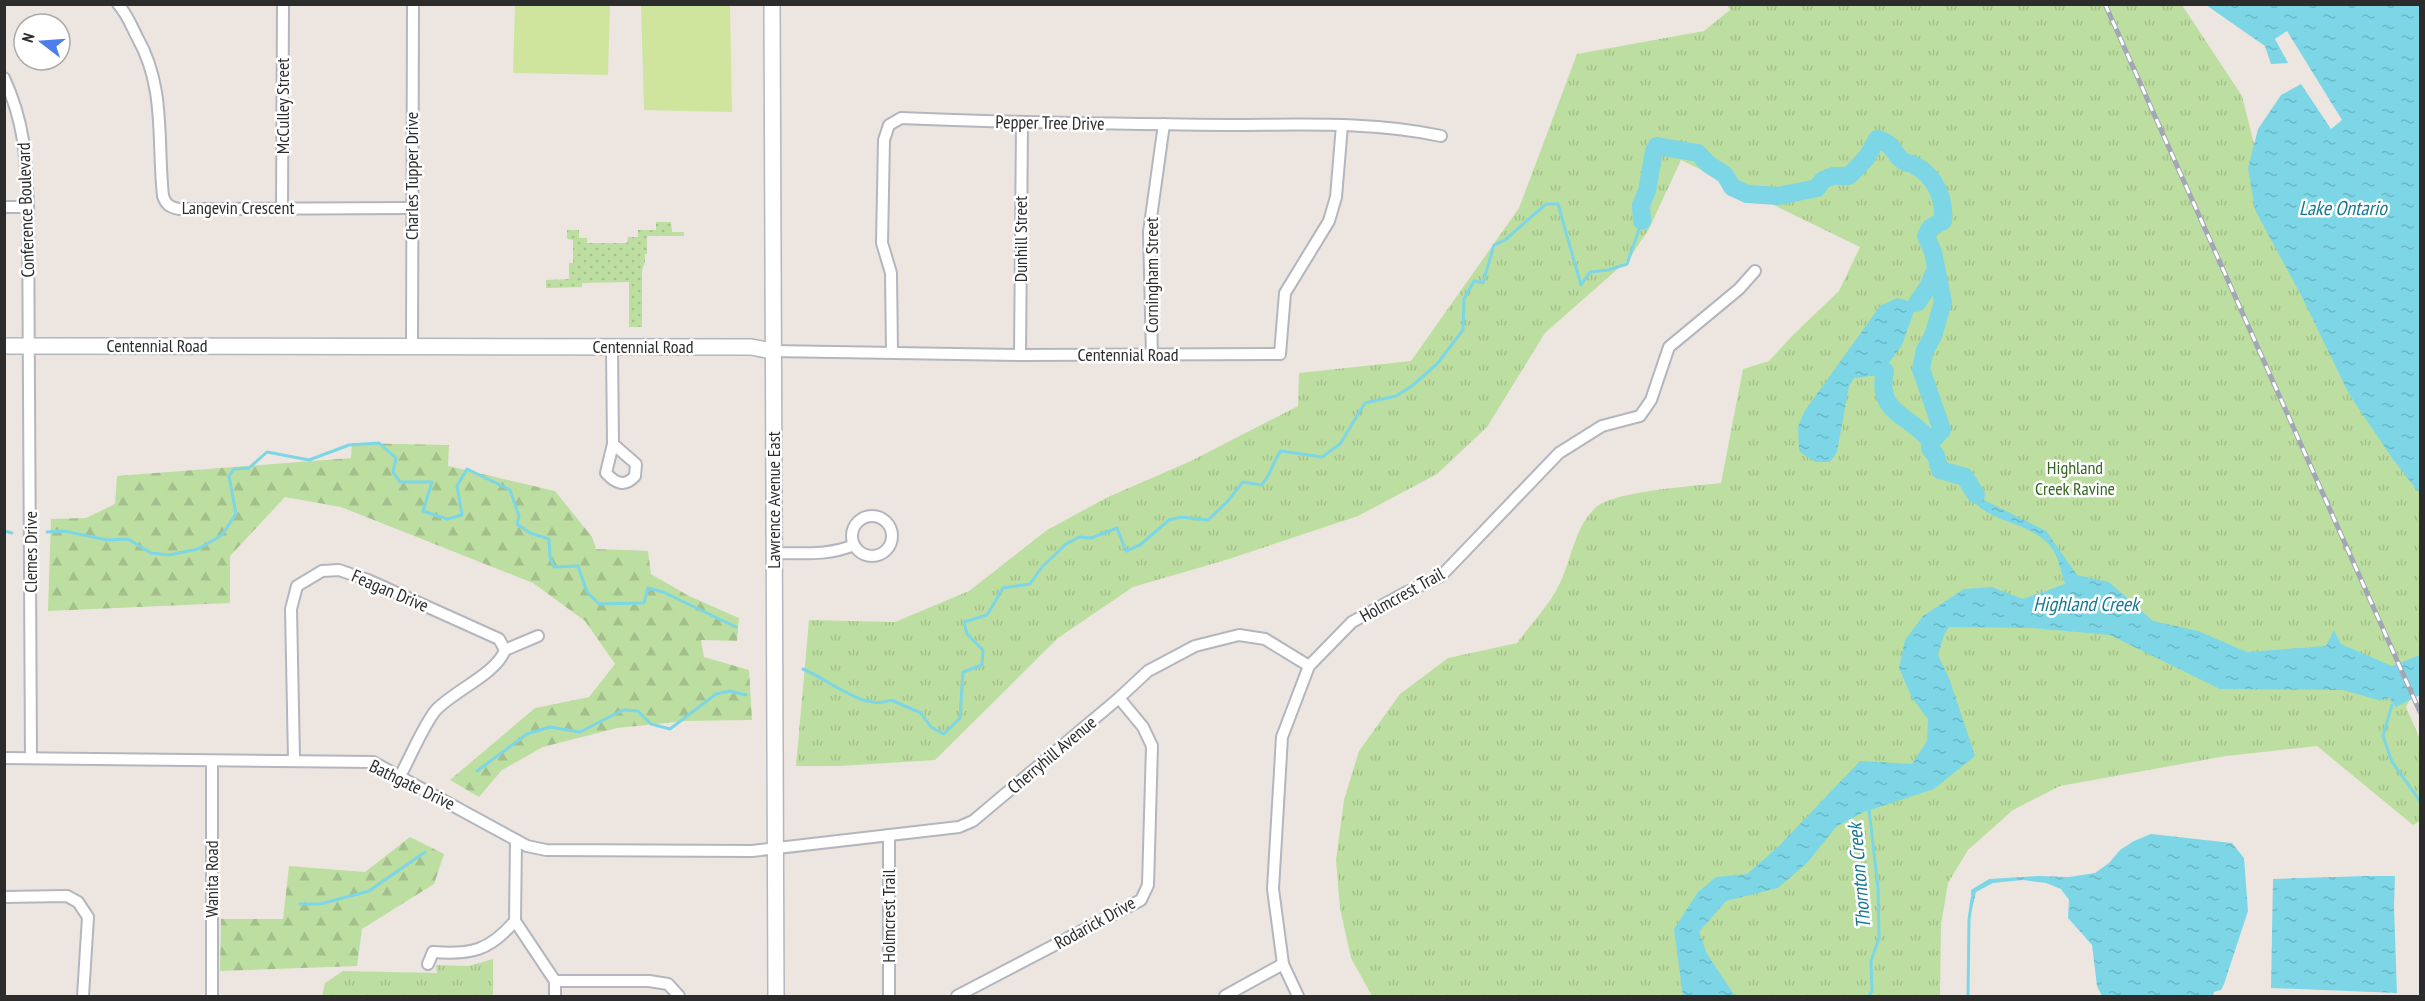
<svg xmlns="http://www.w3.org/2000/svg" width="2425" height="1001" viewBox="0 0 2425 1001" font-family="'PT Sans Narrow',sans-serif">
	<defs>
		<pattern id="grass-dots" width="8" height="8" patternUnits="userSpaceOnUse" patternTransform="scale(1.5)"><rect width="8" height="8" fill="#bddea1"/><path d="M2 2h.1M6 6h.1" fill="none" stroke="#a3bf8b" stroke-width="1.8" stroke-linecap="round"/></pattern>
		<pattern id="forest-firs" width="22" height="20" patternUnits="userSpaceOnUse" patternTransform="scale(1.5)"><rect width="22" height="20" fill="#bddea1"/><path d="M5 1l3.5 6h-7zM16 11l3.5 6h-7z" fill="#a3bf8b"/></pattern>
		<pattern id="park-tufts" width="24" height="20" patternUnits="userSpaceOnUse" patternTransform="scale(1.5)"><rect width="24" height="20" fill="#bddea1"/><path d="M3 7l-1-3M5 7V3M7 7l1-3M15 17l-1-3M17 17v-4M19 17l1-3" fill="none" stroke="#a3bf8b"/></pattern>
		<pattern id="water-ripples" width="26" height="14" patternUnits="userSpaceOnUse" patternTransform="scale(1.5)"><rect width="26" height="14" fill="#7cd6e6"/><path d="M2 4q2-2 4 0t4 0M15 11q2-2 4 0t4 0" fill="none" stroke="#6bb8c5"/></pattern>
	</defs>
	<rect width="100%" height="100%" fill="#ede6e0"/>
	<!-- grass -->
	<path fill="url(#grass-dots)" d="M656 222H671L672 232H684V236H647V254H645V262L642 270V327H629V282L582 283V287L546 288V280L569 279V263H573V240L567 239V230H579V238H587V243H627L628 237H638V230H656Z"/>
	<!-- forest -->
	<g fill="url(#forest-firs)">
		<path d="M352 443 449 445 448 466 555 491 592 537 596 549 648 551 651 574 689 596 739 618 737 641 701 640 704 657 749 670 752 720 685 721 617 728 543 747 502 770 479 797 450 780 535 708 589 697 615 664 585 621 533 583 341 507 285 497 230 556V603L48 611 51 519 86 518 115 504 117 476 351 458Z"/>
		<path d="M410 837 444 854 434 884 362 929 357 966 220 971 221 919H283L289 866 365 872Z"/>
	</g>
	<!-- park -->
	<g fill="url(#park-tufts)">
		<path d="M1727 5H2182L2242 96 2271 212 2420 451V682L2406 707 2420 739V821L2413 825 2317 746 2226 756 2060 786 2013 810 1968 850 1948 883 1941 925 1940 996H1372L1351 958 1340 908 1336 860 1344 800 1359 751 1400 694 1448 658 1517 643C1530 625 1551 603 1560 583 1572 558 1574 529 1595 508 1613 491 1695 486 1721 483L1743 369 1769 361 1794 334 1839 291 1860 247 1681 160 1649 229 1629 259 1545 333 1487 427 1437 474 1358 516 1229 559 1133 587 1058 638 935 760 840 766H796L809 620 895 622 969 591 1047 530 1108 497 1191 461 1298 406 1299 373 1411 361 1519 208 1577 54 1704 31 1730 10Z"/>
		<path d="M493 959V996H322L325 983 343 971 437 973 436 965 469 966Z"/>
	</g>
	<!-- pitch -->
	<g fill="#cfe59e">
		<path d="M515 5H610L608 75 513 73Z"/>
		<path d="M641 5H730L732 112 644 110Z"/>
	</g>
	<!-- water -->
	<g fill="url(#water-ripples)">
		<path d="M2206 5H2420V494L2392 458 2349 394 2302 297 2255 210 2248 168 2258 129 2281 95 2301 84 2331 129 2342 120 2287 31 2275 39 2288 63 2271 64 2265 46Z"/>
		<path d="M1897 298 1917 303 1902 345 1880 375 1854 378 1849 386 1837 452 1830 462H1815L1799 451 1798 427 1804 412 1880 306Z"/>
		<path d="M1962 466 1984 500 2046 531 2077 575 2109 582 2153 621 2198 631 2247 652 2326 646 2334 630 2341 644 2392 666 2420 655V695L2396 707 2389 698 2378 700 2343 690 2220 689 2110 635 2032 628 1949 627 1944 635 1938 655 1949 678 1975 756 1934 789 1864 812 1836 827 1807 863 1778 888 1726 901 1699 932 1707 954 1735 996H1683L1674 929 1698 892 1716 877 1747 874 1779 846 1860 761 1912 764 1927 741 1928 719 1912 698 1899 668 1905 640 1923 616 1964 589 1992 587 2023 599 2065 584C2062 574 2059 562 2055 553 2031 511 1965 533 1962 466Z"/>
		<path d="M2151 834 2232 843 2244 858 2248 911 2224 984 2221 990 2214 992 2213 996H2102L2097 986 2092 945 2068 918 2069 900 2061 889 2046 883 2023 880 1993 883 1976 892 1972 909 1971 890 1989 879 2039 876 2069 877 2095 873 2109 863 2120 850 2134 841Z"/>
		<path d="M2367 876H2395L2394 906 2397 993 2271 988 2273 879Z"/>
	</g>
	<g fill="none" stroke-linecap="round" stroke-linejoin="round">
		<!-- stream -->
		<g stroke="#7cd6e6" stroke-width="3">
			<path d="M4 531 12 533"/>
			<path d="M47 532 64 531 107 540 128 539 151 553 169 555 198 549 222 535 236 514 229 476 234 469 249 468 267 452 309 460 349 445 379 443 396 458 393 472 400 482H432L423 511 447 519 462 515 457 486 467 469 510 490 519 516 517 524 530 533 549 539 550 557 554 567 578 566 587 592 599 604 644 603 648 588 663 592 736 627"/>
			<path d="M803 669C828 679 865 712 891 700L921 713 931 727 944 734 960 718 963 672 982 665 983 650 967 634 964 622 987 615 1003 588 1030 584 1042 567 1066 544 1079 537 1091 538 1117 528 1126 551 1140 545 1169 520 1181 517 1208 520 1227 502 1243 482 1261 485C1272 475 1272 462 1281 451L1322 457 1340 444 1365 403 1396 396 1412 386 1437 364 1463 330 1464 299 1474 281 1483 283 1494 245 1505 240 1546 204H1558L1581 285 1590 272 1608 270 1627 264 1642 221"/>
			<path d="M2392 705 2383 736 2392 762 2420 801"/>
			<path d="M477 771 527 734 550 727 580 732 623 710 638 711 651 724 670 729 716 694 730 691 746 695"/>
			<path d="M1869 809 1878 888 1879 938 1871 961 1872 991 1869 996"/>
			<path d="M300 904H320L369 891 425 852"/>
			<path d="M1968 996 1969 919 1972 899"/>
		</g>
		<!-- river -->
		<g stroke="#7cd6e6" stroke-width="18">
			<path d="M1642 221 1641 205 1647 191 1654 151 1657 146 1698 153 1708 164 1725 175 1732 187 1747 194 1778 196 1817 188 1823 180 1833 176H1849L1867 157 1877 139C1896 144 1893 156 1905 162 1908 164 1911 163 1914 165 1935 175 1945 199 1943 221L1930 228 1926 236 1933 252 1943 302 1933 336 1925 350 1921 369 1942 430 1931 442 1930 448 1936 456 1940 470 1965 477 1976 495"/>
			<path d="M1917 303 1928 287 1936 269"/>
			<path d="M1885 371C1875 415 1911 414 1931 442"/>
		</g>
		<!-- street casing -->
		<g stroke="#b3b6be" stroke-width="14">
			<g id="street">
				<path d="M118 4C127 14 131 25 137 37 166 87 157 141 163 196 166 205 170 207 179 209L412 208"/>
				<path d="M4 78C25 123 26 159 28 207L31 758"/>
				<path d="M4 207H28"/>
				<path d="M282 208 283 4"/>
				<path d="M412 347 413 4"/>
				<path d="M612 348 613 444 606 473C616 484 625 487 635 476L636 464 613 444"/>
				<path d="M772 351 1020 355 1280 354 1285 293 1329 221 1336 197 1342 125"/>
				<path d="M892 352 891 273 882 243 884 140 889 125 901 118C1011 123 1119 124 1228 125 1299 125 1372 121 1441 136"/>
				<path d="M1020 355 1022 123"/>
				<path d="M1152 355 1149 232 1164 124"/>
				<circle cx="872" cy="536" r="20"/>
				<path d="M774 553C802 553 828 556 854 545"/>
				<path d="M505 650 538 636"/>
				<path d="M4 758 373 762 527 846 546 850 752 851 959 827 973 821 1119 698 1148 671 1195 646 1239 635 1265 639 1309 666"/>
				<path d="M294 759 291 609 297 586 322 571 339 570 368 580 499 639 505 650C496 674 455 690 436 710 424 724 410 758 400 776"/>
				<path d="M889 835V996"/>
				<path d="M516 840 515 921 555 981V996"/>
				<path d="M4 897 67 896 78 902 88 917 83 996"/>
				<path d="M428 964 433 952C471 955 489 951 515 921"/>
				<path d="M555 981H649L668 984 679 996"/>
				<path d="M212 996V761"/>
				<path d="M957 996 1141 900 1148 885 1152 746 1143 727 1119 698"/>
				<path d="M1225 996 1283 964"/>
				<path d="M1298 996 1283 964 1273 889 1282 737 1309 666 1352 622 1407 592 1441 576 1559 453 1602 426 1640 416 1651 400 1669 347 1739 289 1755 271"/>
			</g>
		</g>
		<!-- secondary casing -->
		<g stroke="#b3b6be" stroke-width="18">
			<g id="secondary">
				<path d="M772 4 776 996"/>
				<path d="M4 346 751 347 772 351"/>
			</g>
		</g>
		<!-- street -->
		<use href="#street" stroke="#fff" stroke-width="10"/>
		<!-- secondary -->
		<use href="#secondary" stroke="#fff" stroke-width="15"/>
		<!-- rail casing -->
		<g stroke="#a3a7b5" stroke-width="5">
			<path id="rail" d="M2105 4 2420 712"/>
		</g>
		<!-- rail -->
		<use href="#rail" stroke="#fff" stroke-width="3" stroke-dasharray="9" stroke-linecap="butt"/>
	</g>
	<g text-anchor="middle" stroke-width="5" stroke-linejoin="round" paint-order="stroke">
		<!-- street labels -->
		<g font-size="18" fill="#2c2c2c" stroke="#fff">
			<text transform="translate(283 106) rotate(-90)" y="6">McCulley Street</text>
			<text transform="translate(1050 123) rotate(1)" y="6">Pepper Tree Drive</text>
			<text transform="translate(412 176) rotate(-90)" y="6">Charles Tupper Drive</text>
			<text x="238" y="214">Langevin Crescent</text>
			<text transform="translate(26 210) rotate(-92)" y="6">Conference Boulevard</text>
			<text transform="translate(1021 239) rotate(-90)" y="6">Dunhill Street</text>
			<text transform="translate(1152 275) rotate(-90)" y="6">Corningham Street</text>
			<text x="157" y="352">Centennial Road</text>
			<text x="643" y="353">Centennial Road</text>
			<text x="1128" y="361">Centennial Road</text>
			<text transform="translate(774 500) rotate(-90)" y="6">Lawrence Avenue East</text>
			<text transform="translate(31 552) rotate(-90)" y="6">Clemes Drive</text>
			<text transform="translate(390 591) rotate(23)" y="6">Feagan Drive</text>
			<text transform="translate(1402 595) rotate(-29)" y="6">Holmcrest Trail</text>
			<text transform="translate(1052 755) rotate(-40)" y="6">Cherryhill Avenue</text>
			<text transform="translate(412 785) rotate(26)" y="6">Bathgate Drive</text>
			<text transform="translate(212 879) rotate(-90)" y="6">Wanita Road</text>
			<text transform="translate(889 916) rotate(-90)" y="6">Holmcrest Trail</text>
			<text transform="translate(1095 923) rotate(-29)" y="6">Rodarick Drive</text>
		</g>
		<!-- park labels -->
		<g font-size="18" fill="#376521" stroke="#fff">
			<text x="2075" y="474">Highland<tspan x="2075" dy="21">Creek Ravine</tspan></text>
		</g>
		<!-- water labels -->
		<g font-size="20" font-style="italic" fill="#187894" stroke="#fff">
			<text x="2343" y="215">Lake Ontario</text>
			<text x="2086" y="611">Highland Creek</text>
			<text transform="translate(1859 876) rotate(-95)" y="7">Thornton Creek</text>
		</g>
	</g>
	<!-- border -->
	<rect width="2425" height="1001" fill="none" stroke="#2c2c2c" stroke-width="12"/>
	<!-- north arrow -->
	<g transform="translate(42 42) rotate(287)"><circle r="28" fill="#ffffff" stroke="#ababab" stroke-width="1.5"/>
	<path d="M0-4.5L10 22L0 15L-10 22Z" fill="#4d7eec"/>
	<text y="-9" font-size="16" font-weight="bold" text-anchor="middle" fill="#2c2c2c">N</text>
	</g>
</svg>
